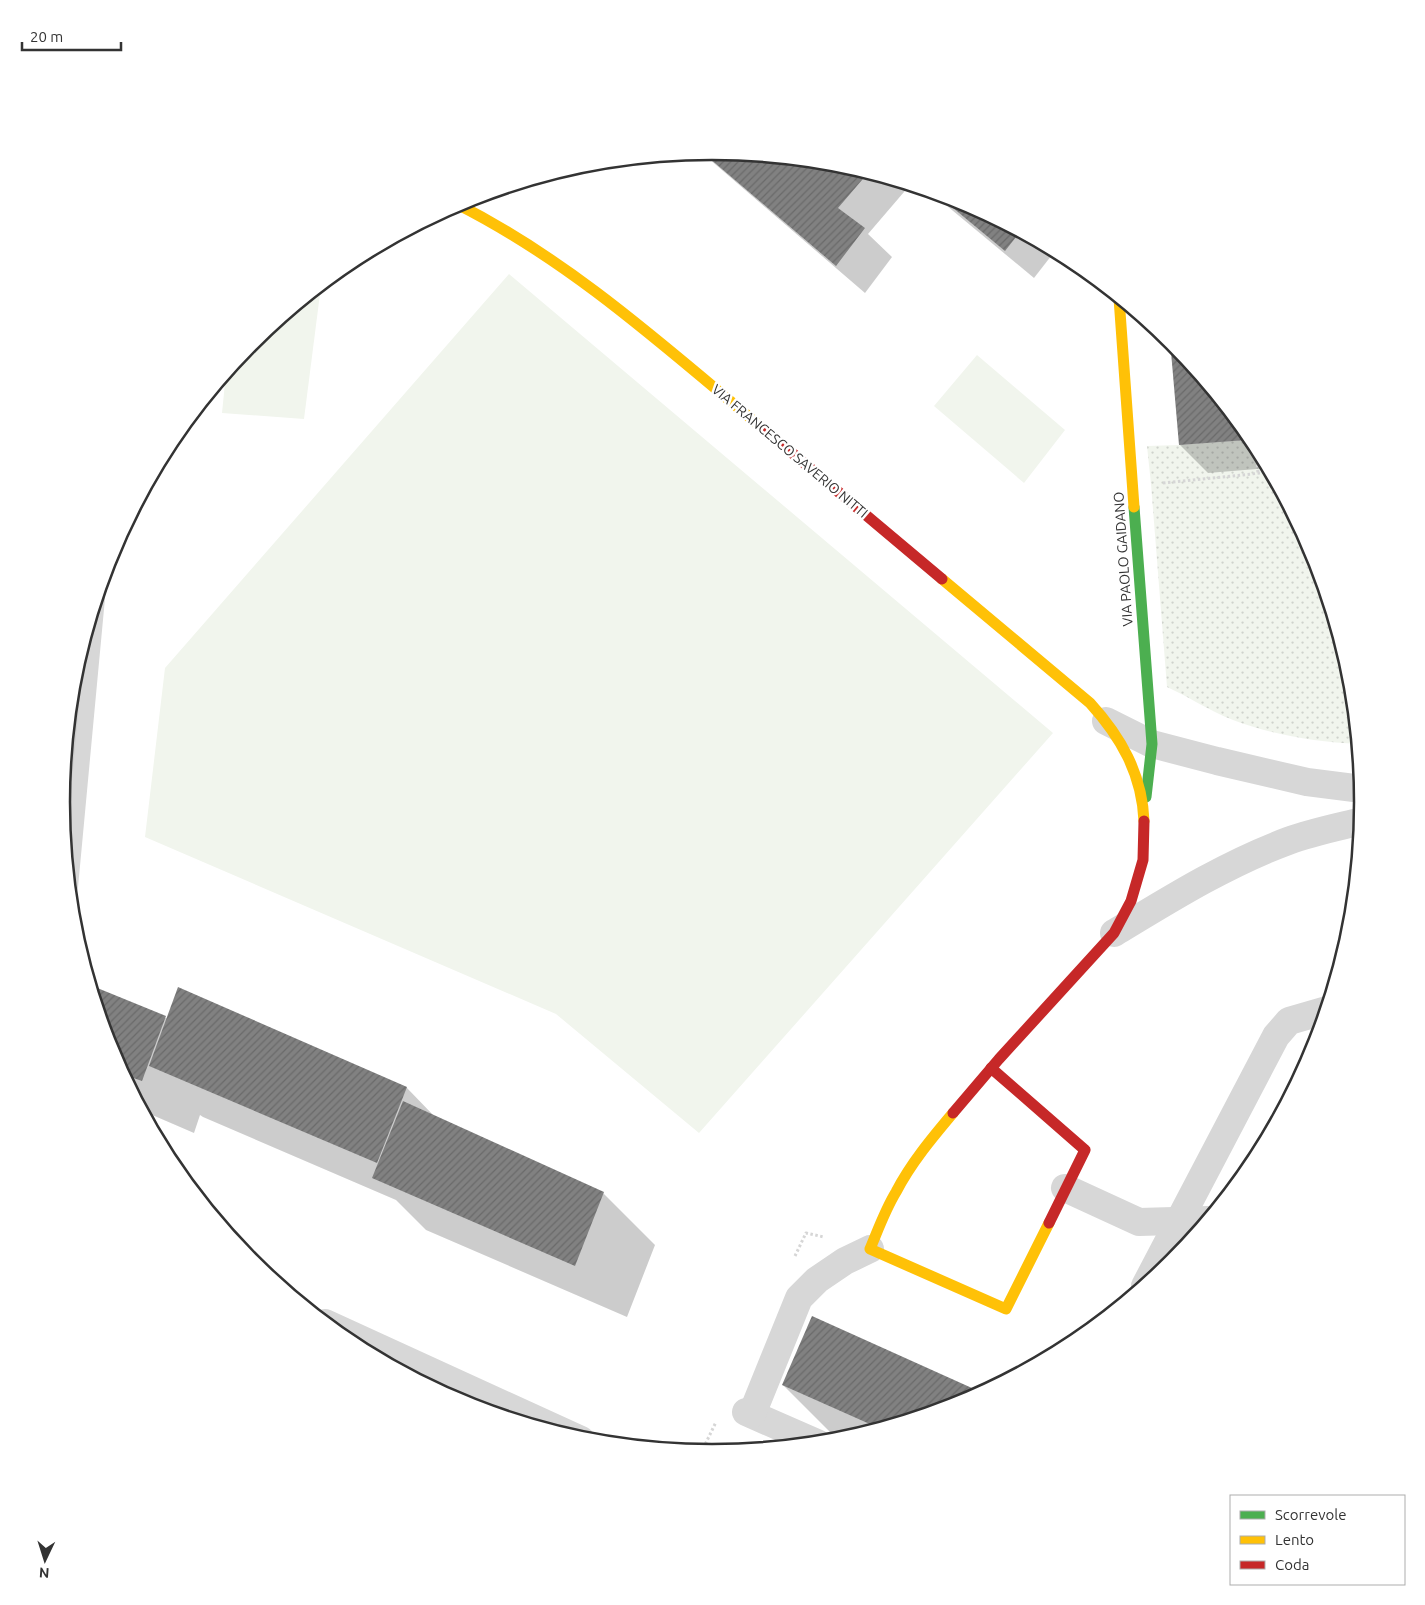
<svg xmlns="http://www.w3.org/2000/svg" width="1425" height="1605" viewBox="0 0 1425 1605" font-family="Ubuntu,sans-serif">
	<defs>
		<pattern id="grass-dots" width="8" height="8" patternUnits="userSpaceOnUse" patternTransform="scale(1.25)"><rect width="8" height="8" fill="#f1f5ed"/><path d="M2 2h.1M6 6h.1" fill="none" stroke="#cfd2cc" stroke-width="1.8" stroke-linecap="round"/></pattern>
		<pattern id="building-hatch" width="6" height="6" patternUnits="userSpaceOnUse" patternTransform="scale(1.25)"><rect width="6" height="6" fill="#818181"/><path d="M-1 1l2-2M0 6l6-6M5 7l2-2" fill="none" stroke="#6a6a6a"/></pattern>
	</defs>
	<rect width="100%" height="100%" fill="#fff"/>
	<!-- grass -->
	<path fill="url(#grass-dots)" d="M1246 431 1254 441 1314 554 1351 676 1358 744C1316 742 1273 735 1233 720 1210 711 1189 697 1167 687L1151 484 1147 446 1179 445 1246 440Z"/>
	<!-- pitch -->
	<g fill="#f1f5ed">
		<path d="M509 274 1053 733 699 1133 556 1014 145 837 165 668Z"/>
		<path d="M321 286 304 419 222 413 226 373 252 342Z"/>
		<path d="M977 355 1065 430 1024 483 934 406Z"/>
	</g>
	<!-- shadow -->
	<g fill="#0003">
		<path d="M713 151 840 164 910 185 868 234 892 257 865 293 701 152Z"/>
		<path d="M929 191 962 201 1055 251 1034 278Z"/>
		<path d="M1171 341 1254 441 1269 468 1208 473 1180 445Z"/>
		<path d="M107 567 67 858 61 802 74 675Z"/>
		<path d="M91 986 168 1019 179 989 407 1088 435 1117 603 1193 655 1245 627 1317 426 1230 396 1200 203 1117 200 1115 194 1133 143 1111 111 1051Z"/>
		<path d="M783 1385 981 1394 961 1404 843 1440 835 1437Z"/>
	</g>
	<!-- building -->
	<g fill="url(#building-hatch)">
		<path d="M713 151 840 164 868 173 838 208 865 228 836 266 702 152Z"/>
		<path d="M935 193 962 201 1020 232 1005 251Z"/>
		<path d="M1170 340 1246 431 1247 440 1179 445Z"/>
		<path d="M90 985 166 1016 142 1081 122 1074 111 1051Z"/>
		<path d="M178 987 407 1087 377 1163 149 1066Z"/>
		<path d="M403 1101 604 1192 575 1266 372 1178Z"/>
		<path d="M812 1316 983 1393 961 1404 881 1429 782 1385Z"/>
	</g>
	<g fill="none" stroke-linecap="round" stroke-linejoin="round">
		<!-- path -->
		<g stroke="#d6d6d6" stroke-width="3" stroke-dasharray="2.5 2.5" stroke-linecap="butt">
			<path d="M1256 445 1258 474"/>
			<path d="M1163 483 1271 472"/>
			<path d="M1357 744 1358 743"/>
			<path d="M795 1256 806 1233 824 1237"/>
			<path d="M701 1453 716 1422"/>
		</g>
		<!-- lane -->
		<path stroke="#d7d7d7" stroke-width="16" d="M70 887 97 598"/>
		<!-- street -->
		<g stroke="#d7d7d7" stroke-width="28">
			<path d="M1106 721 1152 744 1217 761 1307 782 1362 789"/>
			<path d="M1114 933C1170 899 1226 864 1288 841 1312 832 1338 827 1362 821"/>
			<path d="M1065 1188 1139 1222 1208 1220"/>
			<path d="M1145 1286 1276 1036 1289 1021 1327 1010"/>
			<path d="M325 1323 581 1440"/>
			<path d="M746 1412 817 1443"/>
			<path d="M752 1414 799 1298 817 1280 845 1261 870 1249"/>
		</g>
		<!-- fast -->
		<path stroke="#4caf50" stroke-width="11" d="M1134 507 1152 744 1146 797"/>
		<!-- slow -->
		<g stroke="#ffc107" stroke-width="11">
			<path d="M457 204C570 261 663 345 760 426"/>
			<path d="M1119 298 1134 507"/>
			<path d="M942 579 1090 703C1121 737 1142 774 1144 821"/>
			<path d="M953 1113C932 1138 911 1163 896 1192 885 1210 878 1230 870 1249L1006 1309 1049 1223"/>
		</g>
		<!-- jam -->
		<g stroke="#c62828" stroke-width="11">
			<path d="M760 426 942 579"/>
			<path d="M991 1068 1085 1150 1049 1223"/>
			<path d="M953 1113 999 1059 1114 933 1131 901 1143 860 1144 821"/>
		</g>
	</g>
	<g text-anchor="middle" stroke-width="5" stroke-linejoin="round" paint-order="stroke">
		<!-- street labels -->
		<g font-size="14" fill="#333" stroke="#fff">
			<text transform="translate(790 451) rotate(40)" y="5">VIA FRANCESCO SAVERIO NITTI</text>
			<text transform="translate(1123 559) rotate(-94)" y="5">VIA PAOLO GAIDANO</text>
		</g>
	</g>
	<!-- crop -->
	<path d="M0 0H1425V1605H0ZM70 802a642 642 0 1 1 1284 0a642 642 0 1 1-1284 0Z" fill="#fff" fill-rule="evenodd"/>
	<path fill="none" stroke="#333" stroke-width="2.5" d="M70 802a642 642 0 1 1 1284 0a642 642 0 1 1-1284 0Z"/>
	<!-- legend -->
	<rect x="1230" y="1495" width="175" height="90" fill="#ffffff" stroke="#adadad"/>
	<rect x="1240" y="1511" width="25" height="8" fill="#4caf50" stroke="#adadad"/>
	<text x="1275" y="1520" font-size="15" fill="#333333">Scorrevole</text>
	<rect x="1240" y="1536" width="25" height="8" fill="#ffc107" stroke="#adadad"/>
	<text x="1275" y="1545" font-size="15" fill="#333333">Lento</text>
	<rect x="1240" y="1561" width="25" height="8" fill="#c62828" stroke="#adadad"/>
	<text x="1275" y="1570" font-size="15" fill="#333333">Coda</text>
	<!-- north arrow -->
	<g transform="translate(45 1560) rotate(184)" stroke="#ffffff" stroke-width="4" paint-order="stroke">
	<path d="M0-4L9 19L0 12L-9 19Z" fill="#333333"/>
	<text y="-8" font-size="14" font-weight="bold" text-anchor="middle" fill="#333333">N</text>
	</g>
	<!-- scale -->
	<path d="M22 42v8h99v-8" fill="none" stroke="#333333" stroke-width="2.5"/>
	<text x="30" y="42" font-size="15" fill="#333333" stroke="#ffffff" stroke-width="4" paint-order="stroke">20 m</text>
</svg>
